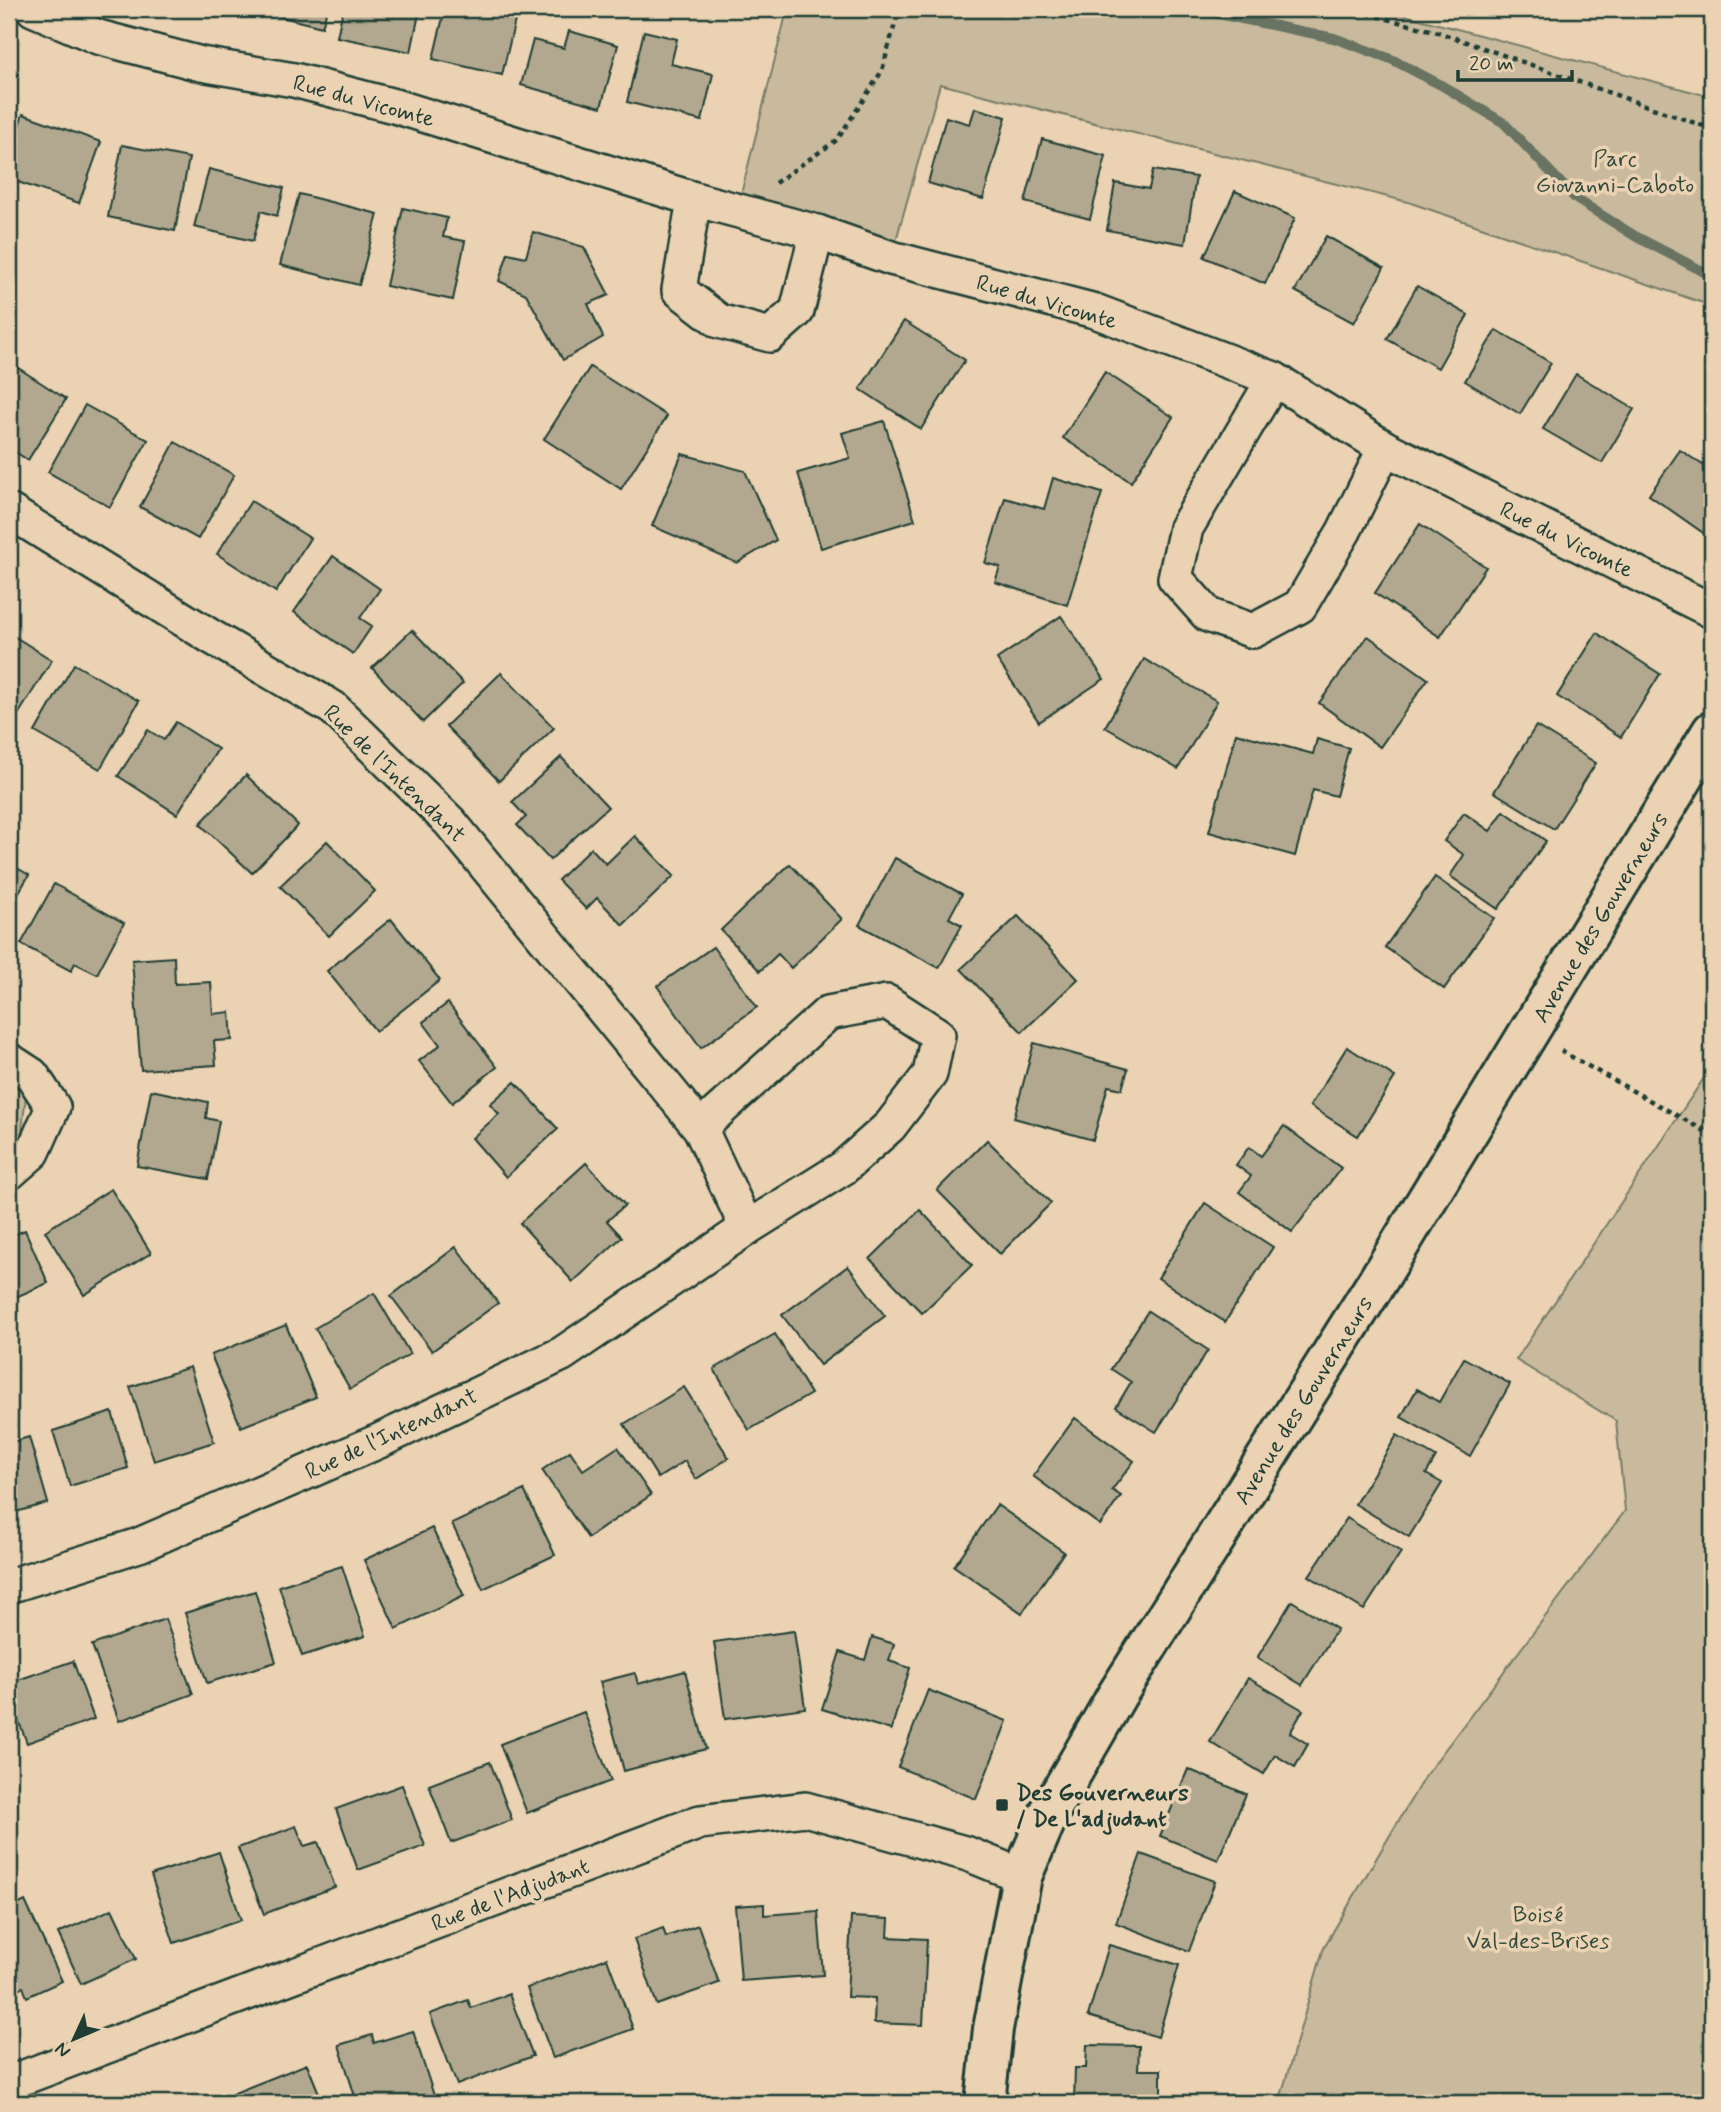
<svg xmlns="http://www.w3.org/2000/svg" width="1721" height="2112" viewBox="0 0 1721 2112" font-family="Mynerve,sans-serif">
	<rect width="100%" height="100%" fill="#ead2b2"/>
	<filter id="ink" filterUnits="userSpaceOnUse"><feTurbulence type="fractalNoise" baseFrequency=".0143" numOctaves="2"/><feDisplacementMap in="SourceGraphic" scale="14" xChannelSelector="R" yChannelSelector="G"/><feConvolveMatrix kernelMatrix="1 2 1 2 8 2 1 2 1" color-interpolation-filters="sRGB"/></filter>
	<g filter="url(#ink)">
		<!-- green -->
		<g fill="#c9ba9d" stroke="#747c68" stroke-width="2">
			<path d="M780 9H1382L1712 97V306L1408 202 940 84 891 258 737 210 787 11Z"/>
			<path d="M1712 1066V2103H1279L1324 1947 1425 1776 1625 1511 1616 1421 1516 1360Z"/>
			<path d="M9 1076 27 1087 21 1138 9 1146Z"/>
		</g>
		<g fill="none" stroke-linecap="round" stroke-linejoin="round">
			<!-- stream -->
			<path stroke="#687362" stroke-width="10" d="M1194 9 1334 38 1391 59 1441 85 1504 123 1576 199 1635 236 1712 276"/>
		</g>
		<!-- building -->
		<g fill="#b2a88f" stroke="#1f3d34" stroke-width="2">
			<path d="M249 9H327L322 27Z"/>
			<path d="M343 9H420L411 52 337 37Z"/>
			<path d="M445 9H487L516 16 502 75 433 59Z"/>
			<path d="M569 31 618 45 601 107 521 85 533 40 564 48Z"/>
			<path d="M644 31 677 39 671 64 713 74 702 121 627 102Z"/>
			<path d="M975 108 1006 117 983 199 928 183 946 117 970 124Z"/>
			<path d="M23 114 101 142 79 203 9 179V153Z"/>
			<path d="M1042 139 1106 156 1090 219 1025 202Z"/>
			<path d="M122 145 189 158 175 231 108 217Z"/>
			<path d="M209 169 284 188 277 216 261 211 253 241 194 227Z"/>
			<path d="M1153 170 1196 177 1185 244 1107 230 1115 183 1149 189Z"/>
			<path d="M1235 191 1295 218 1265 284 1204 257Z"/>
			<path d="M299 194 378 214 359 285 280 265Z"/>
			<path d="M403 208 447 218 443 237 465 241 453 300 386 286Z"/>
			<path d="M533 232 584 247 609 295 588 304 603 337 563 360 526 294 499 281 508 253 526 257Z"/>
			<path d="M1326 236 1384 268 1354 323 1295 291Z"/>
			<path d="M1417 286 1468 315 1438 368 1387 339Z"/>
			<path d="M904 321 965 360 921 429 860 389Z"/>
			<path d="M1496 330 1551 363 1520 414 1465 381Z"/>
			<path d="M9 362 66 399 28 460 9 448Z"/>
			<path d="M590 367 667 416 621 489 544 439Z"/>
			<path d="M1105 372 1173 417 1131 482 1063 438Z"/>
			<path d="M1576 374 1634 409 1602 463 1543 429Z"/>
			<path d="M85 405 148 440 110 507 48 472Z"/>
			<path d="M884 421 915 520 821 548 798 473 850 458 842 433Z"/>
			<path d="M175 442 234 475 198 539 140 507Z"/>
			<path d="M1680 450 1712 471V539L1649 495Z"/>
			<path d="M682 454 745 471 776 540 737 563 652 526Z"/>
			<path d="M1053 478 1102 493 1067 605 995 582 1000 567 985 563 1005 498 1044 509Z"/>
			<path d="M251 501 310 538 276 592 217 554Z"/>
			<path d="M1420 524 1486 567 1440 637 1375 593Z"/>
			<path d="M333 556 380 589 360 618 372 626 353 654 294 612Z"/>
			<path d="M1061 616 1104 679 1039 722 997 659Z"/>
			<path d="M412 630 463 683 423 722 372 668Z"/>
			<path d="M9 633 52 660 13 723 9 721Z"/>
			<path d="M1597 633 1660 674 1621 737 1557 696Z"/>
			<path d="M1368 636 1428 679 1380 747 1319 703Z"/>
			<path d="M1144 659 1217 701 1178 769 1105 727Z"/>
			<path d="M74 664 139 701 100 769 35 732Z"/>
			<path d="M501 673 554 728 499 781 446 726Z"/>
			<path d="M176 722 218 749 177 814 118 776 148 730 164 740Z"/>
			<path d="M1536 726 1596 763 1554 829 1494 792Z"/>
			<path d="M1236 733 1313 754 1317 739 1349 748 1336 796 1313 790 1295 856 1209 832Z"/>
			<path d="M561 757 608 807 550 860 517 825 526 817 512 802Z"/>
			<path d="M246 775 298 825 252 873 200 824Z"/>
			<path d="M1504 811 1546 841 1498 909 1450 876 1464 855 1444 841 1464 813 1490 831Z"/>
			<path d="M635 836 674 876 623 925 597 898 586 909 558 880 591 848 606 864Z"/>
			<path d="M327 841 375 891 329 936 280 886Z"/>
			<path d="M895 858 962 894 949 918 962 925 939 968 859 925Z"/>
			<path d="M9 863 29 875 9 909Z"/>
			<path d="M790 864 842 919 791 968 778 954 760 971 721 930Z"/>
			<path d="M1435 877 1494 918 1444 989 1385 947Z"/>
			<path d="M54 884 124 923 97 974 75 963 71 971 21 944Z"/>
			<path d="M1018 916 1078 979 1022 1032 961 969Z"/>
			<path d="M391 919 440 980 376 1031 327 971Z"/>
			<path d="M713 947 757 1007 701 1048 657 986Z"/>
			<path d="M174 957 175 984 211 982 213 1014 230 1012 232 1040 214 1041 216 1065 141 1070 132 960Z"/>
			<path d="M448 1003 497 1067 452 1103 419 1061 440 1045 423 1022Z"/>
			<path d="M1034 1043 1128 1069 1122 1089 1108 1086 1093 1140 1014 1118Z"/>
			<path d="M1347 1047 1395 1077 1358 1136 1310 1106Z"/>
			<path d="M515 1082 558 1129 506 1177 472 1138 499 1114 490 1104Z"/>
			<path d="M151 1090 208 1102 206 1118 219 1121 208 1179 137 1166Z"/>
			<path d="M1284 1126 1341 1168 1292 1232 1239 1192 1251 1176 1236 1165 1249 1147 1261 1156Z"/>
			<path d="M987 1140 1051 1203 1000 1254 937 1190Z"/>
			<path d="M586 1163 625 1205 607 1221 622 1237 573 1282 520 1223Z"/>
			<path d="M111 1189 151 1253 84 1295 45 1231Z"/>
			<path d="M1205 1203 1273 1247 1225 1322 1158 1278Z"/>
			<path d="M920 1210 972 1265 922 1313 870 1259Z"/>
			<path d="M25 1230 48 1283 9 1300V1237Z"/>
			<path d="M456 1247 498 1303 432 1351 391 1296Z"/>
			<path d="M848 1266 885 1316 820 1365 782 1315Z"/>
			<path d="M374 1293 410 1354 350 1389 315 1328Z"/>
			<path d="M1148 1311 1208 1350 1156 1432 1116 1407 1131 1382 1111 1369Z"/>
			<path d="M286 1325 316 1397 241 1427 211 1355Z"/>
			<path d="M775 1334 811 1394 749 1430 714 1369Z"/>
			<path d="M1464 1358 1510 1384 1470 1456 1401 1417 1417 1389 1439 1402Z"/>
			<path d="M190 1367 214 1442 154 1461 130 1387Z"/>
			<path d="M684 1387 729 1458 696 1479 685 1461 658 1478 624 1424Z"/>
			<path d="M112 1412 128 1468 70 1486 53 1431Z"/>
			<path d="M1075 1418 1134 1461 1112 1490 1121 1496 1100 1525 1033 1476Z"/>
			<path d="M1397 1435 1436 1457 1426 1474 1442 1483 1409 1537 1355 1504Z"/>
			<path d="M29 1437 48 1503 9 1514V1443Z"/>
			<path d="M618 1447 651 1495 588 1538 542 1470 570 1451 583 1470Z"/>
			<path d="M524 1490 555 1555 483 1589 452 1524Z"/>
			<path d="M997 1505 1064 1552 1022 1613 954 1566Z"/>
			<path d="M1347 1518 1401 1552 1364 1610 1309 1576Z"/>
			<path d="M432 1528 464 1596 396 1629 364 1560Z"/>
			<path d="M342 1566 365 1636 302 1656 279 1586Z"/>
			<path d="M255 1591 276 1662 207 1683 185 1613Z"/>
			<path d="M1292 1601 1337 1629 1302 1685 1257 1658Z"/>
			<path d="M165 1619 193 1694 119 1721 92 1645Z"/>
			<path d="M794 1631 805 1708 725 1719 714 1642Z"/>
			<path d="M872 1637 894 1644 889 1661 910 1668 891 1730 822 1709 840 1652 865 1660Z"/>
			<path d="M73 1661 94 1719 27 1743 9 1695V1683Z"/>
			<path d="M685 1671 706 1749 624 1771 600 1682 635 1673 638 1684Z"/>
			<path d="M1248 1678 1303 1710 1290 1733 1308 1744 1295 1767 1275 1755 1264 1774 1210 1742Z"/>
			<path d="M928 1690 1007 1721 976 1799 898 1767Z"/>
			<path d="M584 1712 611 1781 527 1813 500 1744Z"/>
			<path d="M490 1762 512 1820 451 1843 429 1785Z"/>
			<path d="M1188 1769 1246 1794 1218 1860 1160 1836Z"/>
			<path d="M402 1785 425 1846 358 1870 336 1809Z"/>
			<path d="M296 1826 304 1846 318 1842 335 1887 264 1914 238 1848Z"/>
			<path d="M219 1852 241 1920 174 1943 151 1875Z"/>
			<path d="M1141 1854 1215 1881 1189 1951 1116 1923Z"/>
			<path d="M25 1901 62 1981 27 1997 23 1987 9 1993V1909Z"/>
			<path d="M764 1904V1915L818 1911 823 1975 741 1981 735 1906Z"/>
			<path d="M112 1909 136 1959 81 1984 58 1933Z"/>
			<path d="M851 1917 889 1919 888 1937 927 1939 923 2025 874 2023 875 1998 847 1997Z"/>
			<path d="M698 1925 719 1983 657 2005 634 1939 663 1928 666 1937Z"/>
			<path d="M1109 1945 1179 1965 1158 2037 1088 2016Z"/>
			<path d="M607 1958 633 2029 553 2058 527 1988Z"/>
			<path d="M509 1994 533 2056 457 2085 430 2014 468 2000 471 2008Z"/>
			<path d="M413 2031 436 2102 357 2103 339 2045 372 2035 374 2043Z"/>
			<path d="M1087 2045 1139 2046 1138 2070H1161V2103H1074L1075 2068H1086Z"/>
			<path d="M307 2064 323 2103H236L232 2094Z"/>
		</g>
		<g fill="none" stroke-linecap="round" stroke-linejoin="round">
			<!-- street casing -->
			<g stroke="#1f3d34" stroke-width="38">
				<g id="street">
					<path d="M33 9 98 37 201 64 294 80 398 107 694 199 817 232 891 258 1095 311 1274 379 1385 448 1712 611"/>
					<path d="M694 199 679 290 719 321 770 335 797 311 817 232"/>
					<path d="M1274 379 1186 528 1175 578 1208 615 1253 631 1300 606 1344 531 1385 448"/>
					<path d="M9 511 210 636 333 708 450 822 700 1128 747 1228"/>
					<path d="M9 1060 32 1075 53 1107 33 1152 9 1173"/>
					<path d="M9 1586 139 1545 379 1441 562 1354 747 1228 843 1168 890 1126 930 1074 938 1035 887 1002 828 1013 700 1128"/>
					<path d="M9 2083 700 1822 805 1809 968 1854 1022 1876"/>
				</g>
			</g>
			<!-- secondary casing -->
			<g stroke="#1f3d34" stroke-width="44">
				<path id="secondary" d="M985 2103 993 2029 1022 1876 1050 1811 1117 1695 1380 1277 1712 731"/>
			</g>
			<!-- path -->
			<g stroke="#1f3d34" stroke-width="4.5" stroke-dasharray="5 5" stroke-linecap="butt">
				<path d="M1348 9 1438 32 1712 129"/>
				<path d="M775 183 837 140 882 71 899 9"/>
				<path d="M1561 1051 1712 1135"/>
			</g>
			<!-- street -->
			<use href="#street" stroke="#ead2b2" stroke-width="33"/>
			<!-- secondary -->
			<use href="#secondary" stroke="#ead2b2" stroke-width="38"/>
		</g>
	</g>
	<!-- markers -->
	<rect fill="#1f3d34" stroke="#ead2b2" stroke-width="2.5" x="995" y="1798" width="14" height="14" rx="3.5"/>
	<g text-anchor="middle" stroke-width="7" stroke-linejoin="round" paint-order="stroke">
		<!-- street labels -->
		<g font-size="23" fill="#1f3d34" stroke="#ead2b2">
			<text transform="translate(364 100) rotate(15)" y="8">Rue du Vicomte</text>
			<text transform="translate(1047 301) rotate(16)" y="8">Rue du Vicomte</text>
			<text transform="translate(1567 539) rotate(26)" y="8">Rue du Vicomte</text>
			<text transform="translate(395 773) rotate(44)" y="8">Rue de l'Intendant</text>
			<text transform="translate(1600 917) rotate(-59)" y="8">Avenue des Gouverneurs</text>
			<text transform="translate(1303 1400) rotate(-58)" y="8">Avenue des Gouverneurs</text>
			<text transform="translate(391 1433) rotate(-25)" y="8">Rue de l'Intendant</text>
			<text transform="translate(510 1894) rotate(-21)" y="8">Rue de l'Adjudant</text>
		</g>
		<!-- park labels -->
		<g font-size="23" fill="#304a3e" stroke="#ead2b2">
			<text x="1615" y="166">Parc<tspan x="1615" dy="26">Giovanni-Caboto</tspan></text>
			<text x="1538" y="1922">Boisé<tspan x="1538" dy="26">Val-des-Brises</tspan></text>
		</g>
		<!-- poi labels -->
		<g font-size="23" font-weight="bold" fill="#1f3d34" stroke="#ead2b2" text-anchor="start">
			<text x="1016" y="1800">Des Gouverneurs<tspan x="1016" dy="26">/ De L'adjudant</tspan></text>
		</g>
	</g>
	<!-- margin -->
	<rect width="1721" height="2112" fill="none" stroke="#ead2b2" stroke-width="35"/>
	<rect x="18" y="18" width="1686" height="2077" fill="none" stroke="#1f3d34" stroke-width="2.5" filter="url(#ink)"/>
	<!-- north arrow -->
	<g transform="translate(74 2039) rotate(226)" stroke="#ead2b2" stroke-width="5" paint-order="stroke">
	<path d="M0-5L12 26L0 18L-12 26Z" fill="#1f3d34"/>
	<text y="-10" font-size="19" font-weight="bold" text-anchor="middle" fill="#1f3d34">N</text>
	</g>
	<!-- scale -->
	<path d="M1458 70v10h114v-10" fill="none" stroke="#1f3d34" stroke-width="3.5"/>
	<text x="1469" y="70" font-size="21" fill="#1f3d34" stroke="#ead2b2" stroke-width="5" paint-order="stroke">20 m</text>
</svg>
